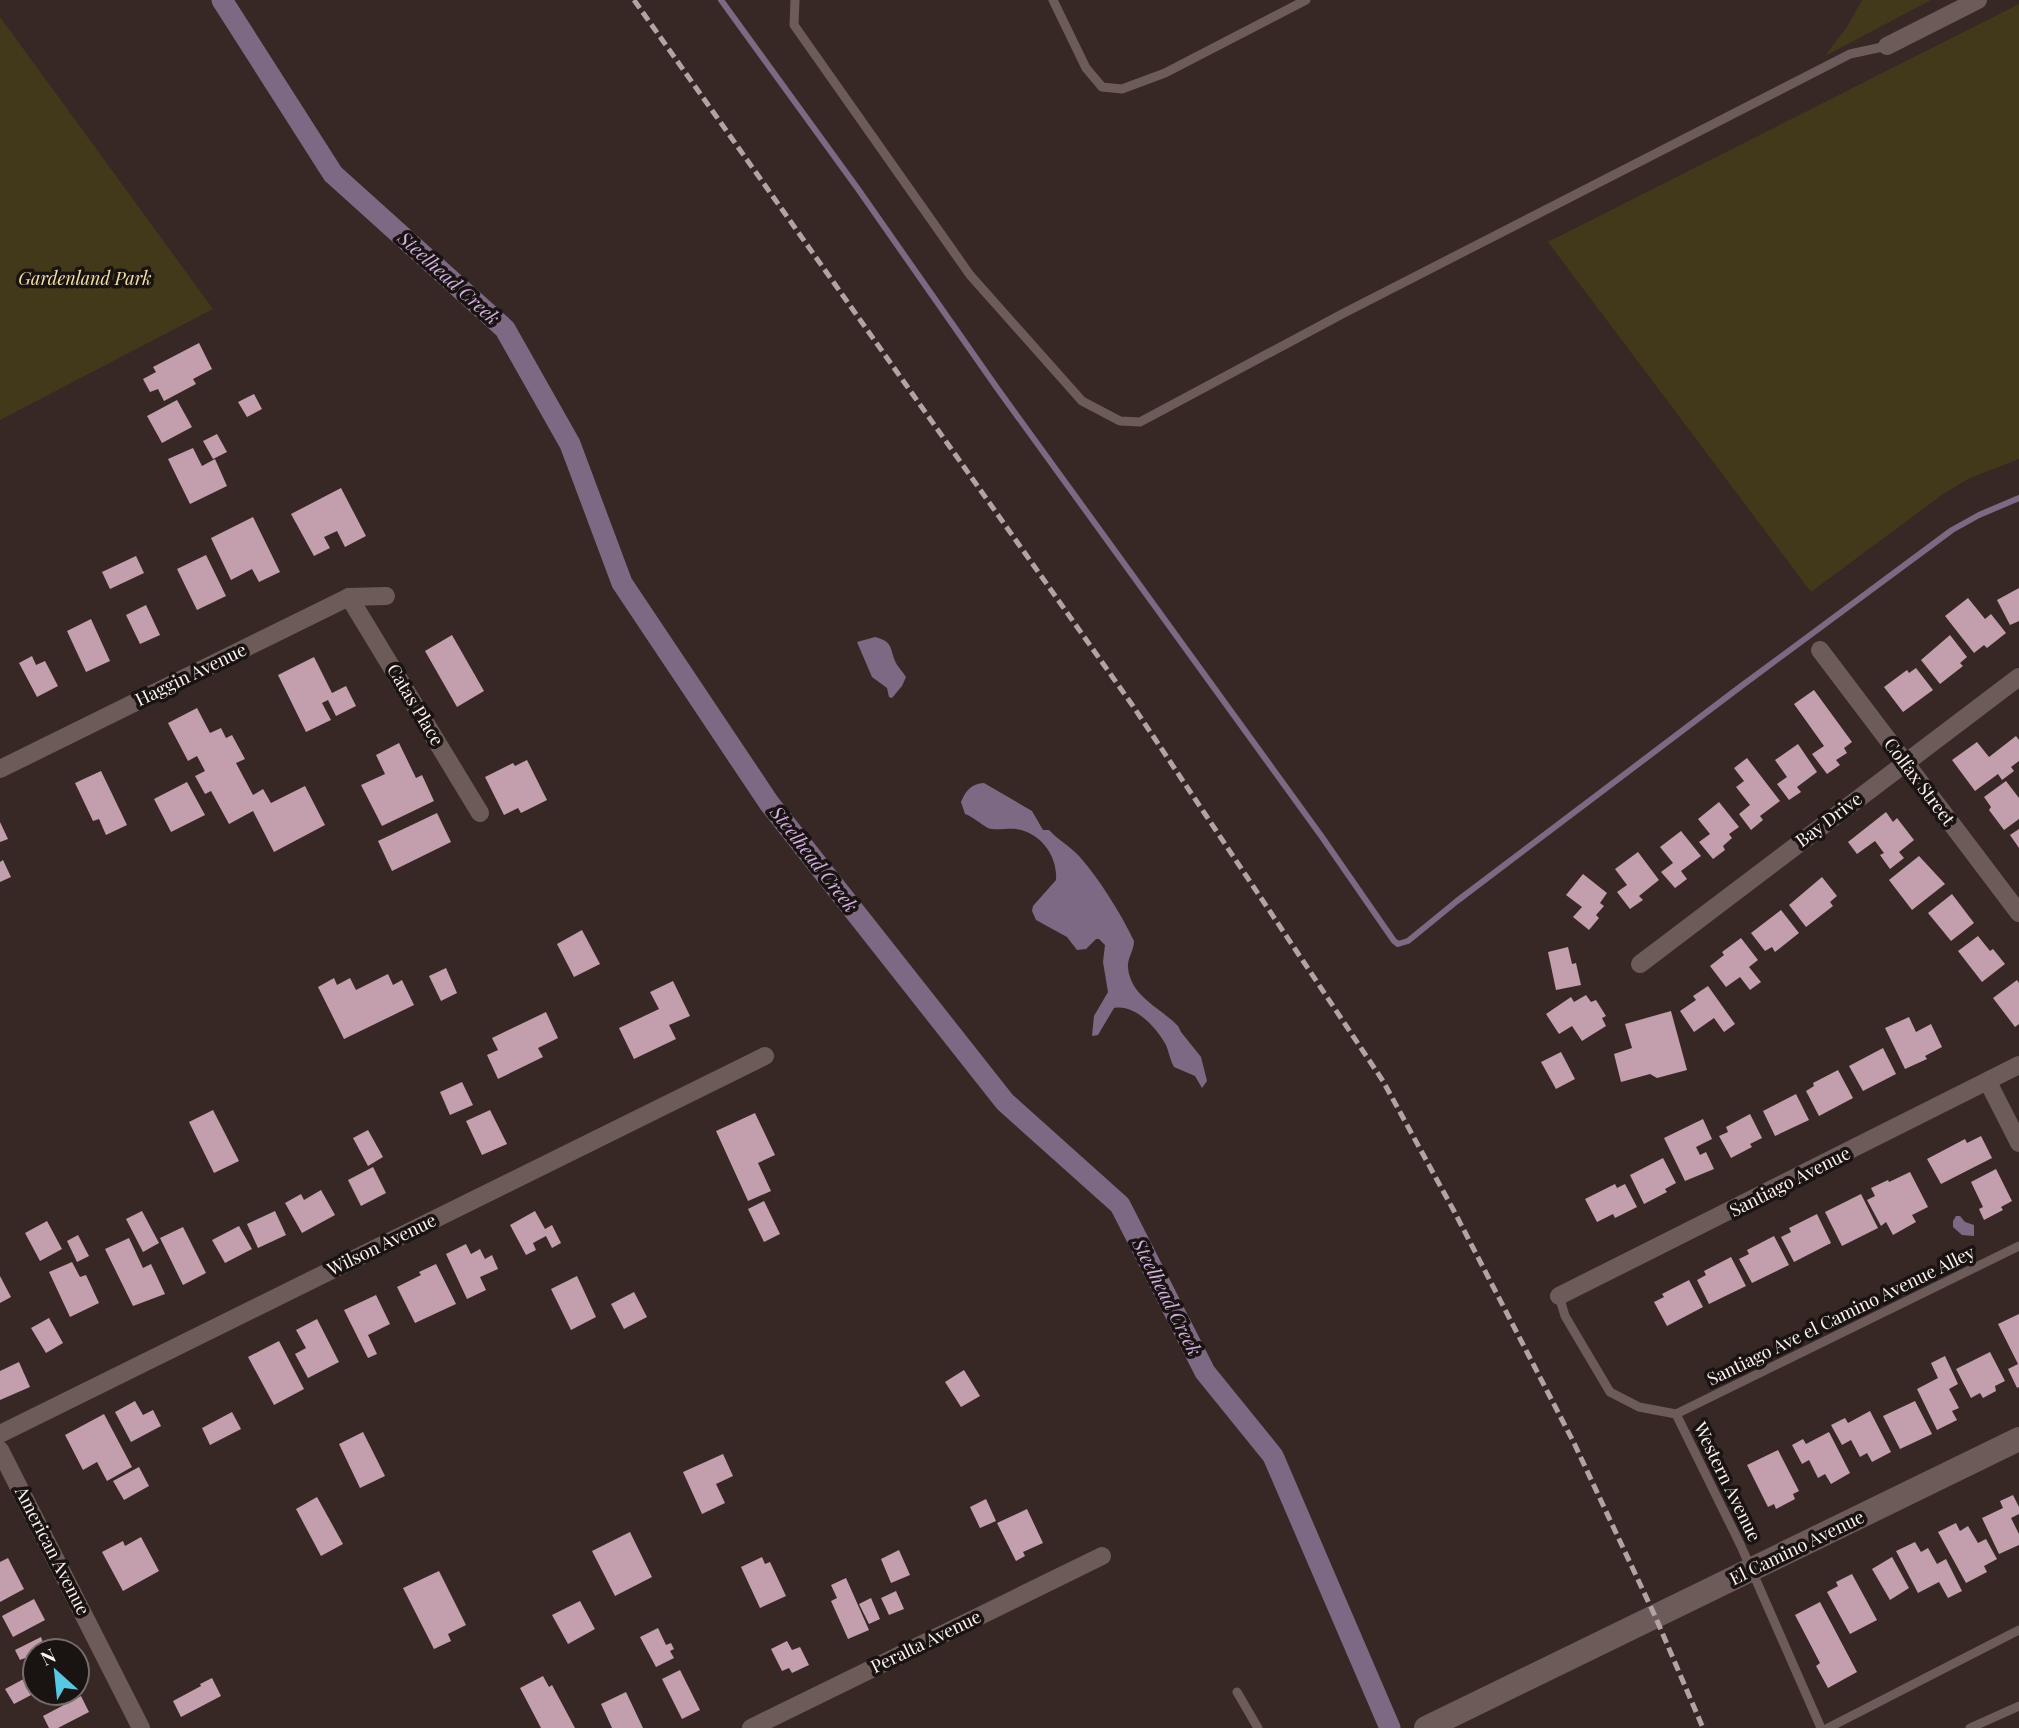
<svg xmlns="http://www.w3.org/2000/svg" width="2019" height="1728" viewBox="0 0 2019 1728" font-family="'Playfair Display',serif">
	<rect width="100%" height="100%" fill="#372826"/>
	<!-- green -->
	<g fill="#42391b">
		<path d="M1862 0H1931L1825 56 1847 27Z"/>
		<path d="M2019 4V459L1970 478 1943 494 1811 592 1548 242Z"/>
		<path d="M0 17 213 309 0 420Z"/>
	</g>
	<!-- water -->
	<g fill="#7d6984">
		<path d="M875 637C894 642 889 648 896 663 898 667 903 672 906 677L902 686 892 698 889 697 887 688 872 677 857 642Z"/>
		<path d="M984 783 1032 811 1043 830H1049C1058 840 1070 846 1079 856 1100 880 1120 912 1134 941 1134 951 1127 958 1128 968 1131 997 1161 1008 1178 1026L1181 1032 1201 1057 1207 1081 1202 1088 1195 1076 1174 1067C1170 1060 1169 1052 1166 1045 1156 1027 1135 1004 1114 1008L1098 1035 1092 1036 1094 1016 1108 992 1103 962 1105 945 1099 939H1096L1086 949 1077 950 1067 937 1036 920 1032 911 1033 906 1056 880C1058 856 1040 832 1016 829 1007 828 995 831 988 828 980 824 974 817 965 814L961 802C966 790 971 784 984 783Z"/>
		<path d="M1956 1216H1960L1965 1222 1974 1225V1236L1962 1235 1953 1227V1221Z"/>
	</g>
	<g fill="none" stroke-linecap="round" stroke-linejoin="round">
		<!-- stream -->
		<path stroke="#7d6984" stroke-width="6" d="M721 0 858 189 997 388 1322 837 1394 941 1398 944 1408 941 1457 901 1740 687 1952 530 1979 515 2019 498"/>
		<!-- canal -->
		<path stroke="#7d6984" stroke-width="21" d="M222 0 333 174 505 329 570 444 622 583 769 803 1005 1102 1120 1205 1205 1372 1273 1456 1390 1728"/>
	</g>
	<!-- building -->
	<g fill="#c39ead">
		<path d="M199 343 212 369 193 379 196 384 164 401 158 389 150 392 143 379 156 372 153 367Z"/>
		<path d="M254 394 262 409 247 417 238 402Z"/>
		<path d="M177 400 192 427 162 443 147 416Z"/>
		<path d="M217 434 227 452 213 459 203 441Z"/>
		<path d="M193 448 202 466 215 459 227 486 190 504 168 459Z"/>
		<path d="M341 488 366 536 345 547 337 531 324 537 330 548 314 556 291 514Z"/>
		<path d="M253 517 280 572 259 582 252 569 231 580 211 538Z"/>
		<path d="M206 555 226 596 197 610 177 569Z"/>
		<path d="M136 556 144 573 110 589 102 572Z"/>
		<path d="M2019 588V621L2010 625 1997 600Z"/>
		<path d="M1968 598 1985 619 1991 614 2006 633 1987 648 1984 645 1974 653 1945 616Z"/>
		<path d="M146 605 160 635 140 644 126 615Z"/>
		<path d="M91 619 110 661 86 672 67 631Z"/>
		<path d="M452 635 484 691 457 707 425 651Z"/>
		<path d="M1950 635 1967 657 1960 663 1963 666 1940 684 1921 660Z"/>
		<path d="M32 656 36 665 45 661 58 686 37 697 19 663Z"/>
		<path d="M314 657 332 693 346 686 356 706 336 716 328 700 322 703 331 720 306 732 278 675Z"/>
		<path d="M1916 668 1933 690 1903 712 1884 687 1907 670 1909 673Z"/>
		<path d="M1814 690 1852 742 1844 748 1847 753 1836 760 1840 765 1827 774 1812 754 1824 746 1794 704Z"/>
		<path d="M197 708 210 733 221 728 226 738 232 735 245 759 236 763 253 795 263 789 271 803 305 786 325 825 274 852 253 811 229 824 211 791 205 794 195 776 205 771 197 756 188 761 168 723Z"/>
		<path d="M2016 736 2019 740V761L2011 767 2014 771 2002 780 1998 774 1975 791 1952 760 1977 742 1989 757Z"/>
		<path d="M399 743 416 778 422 775 434 801 382 826 361 785 385 774 376 755Z"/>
		<path d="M1798 744 1817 772 1797 787 1801 792 1789 800 1777 784 1787 777 1775 760Z"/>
		<path d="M1747 758 1780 801 1760 816 1763 820 1751 830 1739 814 1750 805 1736 787 1744 781 1734 768Z"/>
		<path d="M527 760 547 800 521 813 518 808 504 815 485 777 513 763 515 766Z"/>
		<path d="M101 771 127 825 106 835 99 819 93 821 75 783Z"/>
		<path d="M2006 781 2019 798V819L2004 830 1989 810 1991 807 1984 797Z"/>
		<path d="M187 782 205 815 171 832 154 799Z"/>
		<path d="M1719 802 1739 827 1729 834 1732 838 1723 846 1725 850 1713 859 1699 842 1710 834 1698 819Z"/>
		<path d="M1886 812 1893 822 1897 818 1914 840 1899 852 1904 858 1890 869 1880 855 1884 853 1875 841 1857 854 1848 842Z"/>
		<path d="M437 813 451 842 392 871 378 841Z"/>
		<path d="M0 822 8 839 0 842Z"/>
		<path d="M2019 829V848L2010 835Z"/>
		<path d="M1681 831 1701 856 1681 871 1687 879 1675 888 1661 872 1673 863 1660 847Z"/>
		<path d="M1638 852 1659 880 1639 896 1643 900 1630 909 1617 892 1627 885 1615 869Z"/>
		<path d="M1919 856 1945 884 1912 910 1889 880Z"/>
		<path d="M3 860 11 877 0 882V862Z"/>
		<path d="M1583 874 1607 893 1600 903 1604 906 1596 915 1599 918 1589 930 1573 917 1582 907 1566 895Z"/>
		<path d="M1822 877 1837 896 1830 902 1833 906 1806 927 1789 905Z"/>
		<path d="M1952 894 1974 923 1951 941 1928 913Z"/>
		<path d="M1781 910 1799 933 1775 952 1772 947 1765 951 1751 933Z"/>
		<path d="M582 930 600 964 574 977 557 944Z"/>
		<path d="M1978 936 1990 951 1993 949 2005 964 1982 982 1958 951Z"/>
		<path d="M1741 938 1758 960 1749 967 1761 982 1750 990 1740 977 1726 987 1710 966 1724 955 1722 952Z"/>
		<path d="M1568 947 1572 964 1576 963 1581 985 1556 990 1548 952Z"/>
		<path d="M446 968 457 993 441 1001 429 976Z"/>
		<path d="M388 974 393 985 402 980 414 1005 344 1039 318 987 334 978 337 985 350 978 356 990Z"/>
		<path d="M2017 980 2019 983V1024L2015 1027 1993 998Z"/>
		<path d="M673 981 690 1016 669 1025 676 1039 634 1059 619 1028 659 1009 650 992Z"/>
		<path d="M1708 986 1735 1024 1724 1032 1714 1018 1694 1032 1680 1011 1696 1000 1693 996Z"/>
		<path d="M1586 995 1591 1002 1596 1000 1606 1016 1602 1018 1606 1026 1582 1041 1572 1026 1559 1034 1546 1014 1571 997 1574 1002Z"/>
		<path d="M1671 1011 1687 1070 1657 1078 1650 1074 1621 1082 1614 1054 1632 1048 1625 1024Z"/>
		<path d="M546 1012 558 1038 538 1048 543 1057 498 1079 487 1055 498 1050 492 1038Z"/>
		<path d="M1909 1017 1916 1032 1931 1024 1942 1047 1925 1056 1927 1059 1905 1069 1885 1028Z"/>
		<path d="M1883 1048 1896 1074 1863 1091 1849 1066Z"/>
		<path d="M1561 1052 1575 1079 1556 1089 1541 1062Z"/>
		<path d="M1838 1070 1853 1098 1819 1116 1806 1091 1814 1086 1813 1083Z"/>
		<path d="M462 1082 473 1105 450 1115 440 1092Z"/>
		<path d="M1796 1094 1809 1120 1775 1136 1763 1111Z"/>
		<path d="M213 1110 239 1161 214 1173 189 1122Z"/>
		<path d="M490 1110 507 1144 482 1155 466 1121Z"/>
		<path d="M755 1113 775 1155 758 1163 771 1191 748 1201 716 1131Z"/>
		<path d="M1750 1114 1762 1138 1750 1144 1752 1147 1731 1158 1719 1136 1728 1132 1726 1127Z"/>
		<path d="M1703 1119 1712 1139 1696 1147 1700 1155 1706 1152 1714 1169 1685 1181 1664 1138Z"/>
		<path d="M368 1130 383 1157 368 1166 353 1138Z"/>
		<path d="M1981 1136 1992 1158 1941 1184 1927 1159 1965 1139 1967 1143Z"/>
		<path d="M1663 1158 1676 1183 1665 1189 1667 1192 1644 1204 1630 1175Z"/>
		<path d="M373 1167 386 1193 361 1206 348 1180Z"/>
		<path d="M1996 1169 2012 1201 2001 1207 2003 1210 1984 1220 1979 1209 1983 1207 1971 1182Z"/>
		<path d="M1910 1172 1928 1207 1912 1215 1916 1222 1893 1235 1886 1222 1881 1226 1867 1200 1875 1196 1871 1188 1888 1180 1889 1182Z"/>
		<path d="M1615 1184 1617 1188 1625 1184 1637 1207 1615 1218 1613 1214 1597 1222 1585 1199Z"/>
		<path d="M321 1190 335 1215 302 1233 285 1203 301 1194 304 1200Z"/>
		<path d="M1861 1194 1878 1228 1842 1246 1825 1212Z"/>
		<path d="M764 1201 780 1234 764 1242 748 1209Z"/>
		<path d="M142 1211 159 1243 143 1252 126 1219Z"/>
		<path d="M275 1211 286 1235 258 1248 247 1224Z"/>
		<path d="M535 1211 545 1229 552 1225 561 1243 552 1248 546 1236 533 1243 536 1250 526 1255 510 1225Z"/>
		<path d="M1817 1214 1831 1243 1794 1262 1781 1237 1791 1232 1789 1228Z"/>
		<path d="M47 1221 62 1249 40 1261 25 1233Z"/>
		<path d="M239 1226 252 1249 225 1263 212 1240Z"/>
		<path d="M183 1227 206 1273 183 1285 160 1238Z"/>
		<path d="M78 1235 89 1256 77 1262 67 1241Z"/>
		<path d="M1774 1236 1789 1265 1752 1283 1739 1259 1749 1254 1747 1250Z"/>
		<path d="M129 1238 143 1268 151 1264 165 1294 133 1306 105 1249Z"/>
		<path d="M466 1244 471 1254 480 1249 485 1259 492 1255 498 1269 480 1277 486 1290 467 1299 446 1254Z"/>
		<path d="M1731 1257 1746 1286 1709 1304 1697 1280 1706 1275 1704 1271Z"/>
		<path d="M72 1262 80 1277 86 1275 99 1303 70 1317 49 1272Z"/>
		<path d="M436 1264 456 1304 415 1323 397 1287 421 1275 419 1272Z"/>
		<path d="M0 1276 11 1297 0 1303Z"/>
		<path d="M577 1276 596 1317 571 1330 551 1289Z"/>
		<path d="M1689 1280 1703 1307 1667 1326 1654 1302 1664 1297 1662 1294Z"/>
		<path d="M634 1292 647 1317 624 1329 611 1304Z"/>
		<path d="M376 1295 390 1324 368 1335 377 1354 368 1358 344 1310Z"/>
		<path d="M2019 1314V1387L2017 1388 2008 1369 2018 1364 1998 1324Z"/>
		<path d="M49 1318 63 1343 46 1353 31 1328Z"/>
		<path d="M317 1319 339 1362 308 1378 295 1354 306 1348 296 1330Z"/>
		<path d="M279 1341 304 1389 274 1405 248 1357Z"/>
		<path d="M1990 1352 2005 1381 1995 1386 1996 1391 1983 1398 1980 1393 1971 1398 1956 1369Z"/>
		<path d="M1945 1356 1958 1384 1949 1389 1959 1408 1952 1411 1957 1420 1937 1430 1917 1389 1938 1378 1931 1363Z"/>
		<path d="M19 1362 30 1387 0 1400V1371Z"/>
		<path d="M964 1370 980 1396 961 1407 945 1382Z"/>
		<path d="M135 1401 143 1415 153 1410 161 1426 131 1442 115 1412Z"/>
		<path d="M1915 1401 1932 1434 1900 1449 1883 1416Z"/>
		<path d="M1870 1411 1891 1452 1872 1462 1867 1453 1860 1457 1851 1440 1842 1445 1831 1425 1845 1418 1848 1423Z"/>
		<path d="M232 1412 241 1429 210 1445 202 1428Z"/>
		<path d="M104 1414 132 1467 107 1481 97 1462 83 1470 65 1435Z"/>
		<path d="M363 1432 385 1476 360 1488 339 1444Z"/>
		<path d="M1829 1432 1850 1473 1831 1484 1825 1474 1818 1478 1809 1460 1802 1464 1792 1445 1803 1439 1806 1444Z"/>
		<path d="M1778 1450 1799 1491 1793 1494 1795 1499 1776 1509 1774 1504 1768 1507 1747 1465Z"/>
		<path d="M723 1454 733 1476 716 1484 725 1503 702 1514 683 1472Z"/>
		<path d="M139 1467 149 1486 124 1500 113 1481Z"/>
		<path d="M2013 1495 2019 1507V1514L2011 1518 2019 1534V1545L1999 1554 1982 1518 2003 1508 2000 1501Z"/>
		<path d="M317 1497 343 1544 321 1556 296 1509Z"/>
		<path d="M986 1499 996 1521 980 1528 970 1507Z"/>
		<path d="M1027 1509 1043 1543 1023 1552 1025 1556 1016 1561 997 1523Z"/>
		<path d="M1956 1523 1960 1531 1968 1526 1978 1543 1986 1539 1997 1559 1984 1566 1987 1572 1966 1583 1938 1532Z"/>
		<path d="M630 1532 652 1577 615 1596 592 1551Z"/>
		<path d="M141 1537 159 1571 123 1591 102 1552 123 1541 125 1546Z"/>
		<path d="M1915 1542 1921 1552 1928 1548 1937 1564 1946 1559 1962 1591 1948 1598 1939 1582 1918 1593 1896 1551Z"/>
		<path d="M899 1550 910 1575 891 1583 881 1559Z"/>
		<path d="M762 1557 765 1564 770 1562 786 1596 760 1608 741 1567Z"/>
		<path d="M1892 1557 1909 1588 1890 1600 1872 1569Z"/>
		<path d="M8 1558 24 1589 0 1602V1562Z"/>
		<path d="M439 1571 466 1625 448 1634 451 1641 434 1649 403 1588Z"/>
		<path d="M1852 1574 1877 1620 1850 1634 1827 1592 1838 1586 1836 1582Z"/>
		<path d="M846 1578 869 1630 848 1639 831 1601 837 1598 831 1585Z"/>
		<path d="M896 1591 904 1609 889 1615 881 1598Z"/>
		<path d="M871 1598 880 1619 869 1624 859 1604Z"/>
		<path d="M34 1599 45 1620 13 1637 2 1616Z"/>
		<path d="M580 1601 595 1629 568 1644 552 1615Z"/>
		<path d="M1820 1602 1857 1672 1828 1688 1816 1666 1820 1663 1795 1615Z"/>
		<path d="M658 1628 666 1645 671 1643 674 1649 670 1651 674 1658 656 1667 640 1637Z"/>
		<path d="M41 1637 43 1643 48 1640 53 1650 35 1651V1667L33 1668 28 1657 20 1660 15 1650Z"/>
		<path d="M787 1641 792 1650 800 1647 809 1665 792 1673 789 1668 782 1671 771 1649Z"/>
		<path d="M680 1670 700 1710 682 1719 662 1679Z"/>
		<path d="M35 1673V1693L14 1704 5 1689Z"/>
		<path d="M543 1676 549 1687 552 1685 575 1728H541L520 1688Z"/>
		<path d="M212 1678 221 1696 181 1717 173 1701 201 1686 200 1684Z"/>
		<path d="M626 1692 643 1728H612L601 1704Z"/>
		<path d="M81 1696 89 1712 58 1728H49L43 1716Z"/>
	</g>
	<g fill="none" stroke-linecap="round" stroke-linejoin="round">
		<!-- lane -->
		<g stroke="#6d5b5a" stroke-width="9">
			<path d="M795 0 794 25 970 275 1082 401 1120 421 1140 422 1344 313 1850 54 1887 46"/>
			<path d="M1053 0 1086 68 1102 87 1122 89 1165 73 1306 0"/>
			<path d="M1559 1296 1565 1316 1610 1392 1639 1407 1676 1414 1741 1546 1821 1728"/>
			<path d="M1676 1414 2019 1246"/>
			<path d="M1237 1692 1258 1728"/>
			<path d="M1828 1728 2019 1630"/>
			<path d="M1970 1728 2019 1706"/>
		</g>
		<!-- street -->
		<g stroke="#6d5b5a" stroke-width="18">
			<path d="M1887 46 1978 0"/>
			<path d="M349 597 480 813"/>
			<path d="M1820 650 2019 913"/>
			<path d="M0 769 349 597 386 596"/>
			<path d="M1640 964 2019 677"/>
			<path d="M1988 1082 2019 1143"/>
			<path d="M1559 1296 2019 1065"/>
			<path d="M0 1434 765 1056"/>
			<path d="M0 1450 141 1728"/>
			<path d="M751 1728 1102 1556"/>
		</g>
		<!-- secondary -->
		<path stroke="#6d5b5a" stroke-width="24" d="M1426 1728 2019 1439"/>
		<!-- rail -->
		<path stroke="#b1a4a3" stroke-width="5" stroke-dasharray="10 5" stroke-linecap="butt" d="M634 0 1133 706 1383 1081 1454 1211 1574 1443 1655 1616 1703 1728"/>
	</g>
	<g text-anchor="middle" stroke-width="7" stroke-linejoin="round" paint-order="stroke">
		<!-- park labels -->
		<g font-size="18" font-style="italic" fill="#f3e1a6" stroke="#191312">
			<text x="85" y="285">Gardenland Park</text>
		</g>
		<!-- street labels -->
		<g font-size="18" fill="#fdf2f1" stroke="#191312">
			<text transform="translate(191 675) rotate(-26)" y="6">Haggin Avenue</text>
			<text transform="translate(415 705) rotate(59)" y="6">Catas Place</text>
			<text transform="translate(1919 782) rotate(53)" y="6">Colfax Street</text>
			<text transform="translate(1829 820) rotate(-37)" y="6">Bay Drive</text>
			<text transform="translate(1790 1182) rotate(-27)" y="6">Santiago Avenue</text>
			<text transform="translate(382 1245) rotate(-26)" y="6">Wilson Avenue</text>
			<text transform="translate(1841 1316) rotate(-26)" y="6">Santiago Ave el Camino Avenue Alley</text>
			<text transform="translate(1727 1482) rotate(64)" y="6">Western Avenue</text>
			<text transform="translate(1797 1548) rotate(-26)" y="6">El Camino Avenue</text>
			<text transform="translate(52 1551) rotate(63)" y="6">American Avenue</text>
			<text transform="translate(926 1642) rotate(-26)" y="6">Peralta Avenue</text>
		</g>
		<!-- water labels -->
		<g font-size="19" font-style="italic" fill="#d4b0e0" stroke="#191312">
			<text transform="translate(449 278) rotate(42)" y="7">Steelhead Creek</text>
			<text transform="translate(814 859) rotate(52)" y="7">Steelhead Creek</text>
			<text transform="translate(1167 1297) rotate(63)" y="7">Steelhead Creek</text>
		</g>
	</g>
	<!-- north arrow -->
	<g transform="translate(56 1672) rotate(333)"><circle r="33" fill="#191312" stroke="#746c6b" stroke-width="2"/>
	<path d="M0-5L12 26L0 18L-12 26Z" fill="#58c9e3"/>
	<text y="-10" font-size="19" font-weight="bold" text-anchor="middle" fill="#fdf2f1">N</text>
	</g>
</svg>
